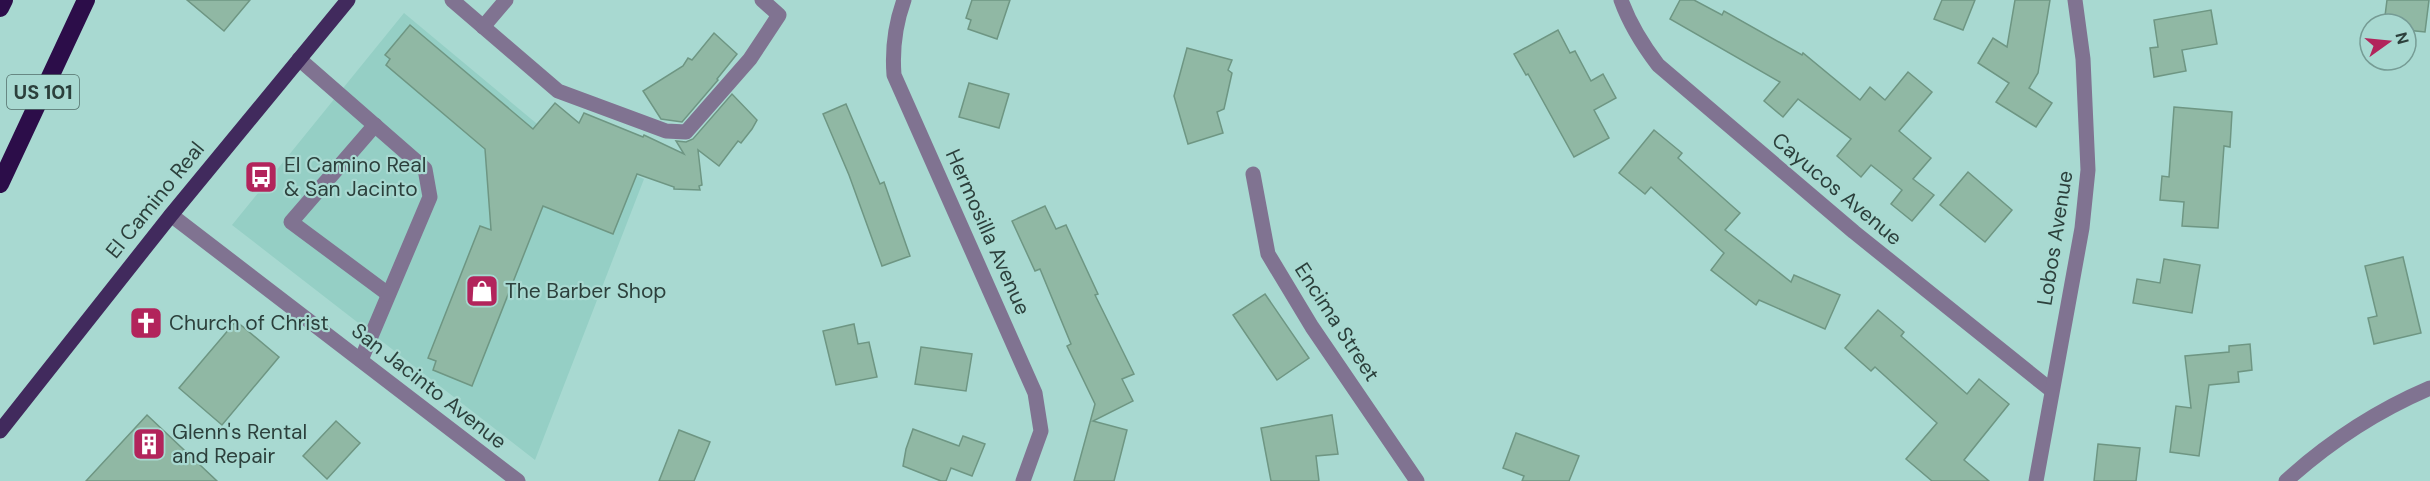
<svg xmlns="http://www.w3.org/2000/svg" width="2430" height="481" viewBox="0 0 2430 481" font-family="'DM Sans',sans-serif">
	<rect width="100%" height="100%" fill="#a8d9d1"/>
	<!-- built -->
	<path fill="#95cfc5" d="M404 13 560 143 644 179 535 460 232 225Z"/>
	<!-- building -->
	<g fill="#90b8a4" stroke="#6e9683" stroke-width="1.5">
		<path d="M187 0H250L224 31Z"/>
		<path d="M972 0H1010L997 39 968 29 971 20 966 18Z"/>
		<path d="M1680 0H1694L1722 15 1724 11 1802 55 1803 53 1860 100 1870 87 1885 100 1908 72 1932 92 1899 131 1931 158 1913 179 1934 195 1912 221 1891 204 1902 190 1871 165 1861 177 1837 156 1851 139 1798 99 1783 117 1764 101 1780 82 1670 19Z"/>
		<path d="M1942 0H1975L1963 30 1934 19Z"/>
		<path d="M2015 0H2050L2038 73 2029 88 2052 103 2036 127 1996 102 2009 83 1978 63 1993 38 2007 47Z"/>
		<path d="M2387 0H2429L2425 32 2406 30V24H2384Z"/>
		<path d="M2211 10 2217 44 2182 50 2186 71 2154 77 2150 48 2158 47 2154 20Z"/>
		<path d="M410 25 533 129 555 103 579 123 584 113 643 137 644 135 684 154 676 141 686 142 693 139 732 94 757 120 752 129 741 143 738 141 719 166 698 150 702 185 699 186 700 190 674 189V187L637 174 613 234 543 206 472 386 433 370 436 361 428 358 480 226 491 230 485 149 386 65 390 59 385 55Z"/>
		<path d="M1558 30 1570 53 1575 51 1591 81 1603 74 1616 98 1594 110 1609 138 1574 157 1528 74 1526 75 1514 54Z"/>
		<path d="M714 33 737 54 717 79 718 80 682 122 661 119 643 91 683 66 688 58 692 60Z"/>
		<path d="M1187 48 1232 60 1228 70 1232 73 1224 109 1217 112 1223 133 1188 144 1174 96Z"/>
		<path d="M969 83 1009 94 999 128 959 117Z"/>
		<path d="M846 104 880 184 884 182 910 256 882 266 849 175 823 114Z"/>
		<path d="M2174 107 2232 112 2230 147 2224 146 2218 228 2182 226 2184 202 2160 200 2162 176 2169 177Z"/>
		<path d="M1654 130 1682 153 1678 158 1740 213 1725 230 1791 282 1794 275 1840 295 1825 329 1759 300 1756 305 1711 270 1724 253 1651 187 1645 194 1619 173Z"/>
		<path d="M1968 172 2012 210 1985 242 1940 205Z"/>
		<path d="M1045 206 1056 229 1066 225 1098 294 1095 295 1134 374 1122 379 1133 401 1093 421 1127 430 1114 481H1074L1095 404 1067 346 1071 344 1040 269 1035 271 1012 221Z"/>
		<path d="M2403 257 2421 333 2374 344 2368 318 2377 316 2365 266Z"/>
		<path d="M2164 259 2200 265 2192 313 2133 303 2137 279 2160 283Z"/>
		<path d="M1265 294 1309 358 1277 380 1233 315Z"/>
		<path d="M1878 310 1904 332 1901 336 1967 394 1979 379 2009 404 1964 460 1989 481H1932L1906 459 1937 423 1875 367 1871 371 1845 348Z"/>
		<path d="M236 321 279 357 222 425 179 388Z"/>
		<path d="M854 324 858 344 869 342 877 377 836 385 823 331Z"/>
		<path d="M2250 344 2252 370 2238 372 2239 382 2209 385 2199 456 2170 452 2176 406 2191 408 2185 356 2229 352V346Z"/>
		<path d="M921 347 972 354 966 391 915 384Z"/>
		<path d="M147 415 217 481H86Z"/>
		<path d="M1332 415 1338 454 1316 456 1319 481H1271L1261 428Z"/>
		<path d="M336 421 360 443 327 479 303 456Z"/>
		<path d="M913 429 959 446 963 436 985 444 972 476 951 468 946 481H941L903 466 906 449Z"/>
		<path d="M679 430 710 442 694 481H659Z"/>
		<path d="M1516 433 1579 456 1569 481H1522L1524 476 1503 468Z"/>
		<path d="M2098 444 2140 448 2136 481H2094Z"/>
	</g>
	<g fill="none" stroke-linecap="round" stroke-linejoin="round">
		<!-- minor -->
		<g stroke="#807391" stroke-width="15">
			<path d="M452 0 558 91 666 131 686 132 750 59 779 15 762 0"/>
			<path d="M904 0C895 25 892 49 894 75L1035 393 1041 431 1023 481"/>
			<path d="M1621 0C1630 25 1642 44 1658 65L1854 232 2051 390"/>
			<path d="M483 27 506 0"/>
			<path d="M299 59 425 169 430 197 361 360"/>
			<path d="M375 125 291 222 388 294"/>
			<path d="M1253 174 1268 254 1312 327 1417 481"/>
			<path d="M171 215 518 481"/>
			<path d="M2036 481 2082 228 2088 170 2083 59 2075 0"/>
			<path d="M2286 481C2329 442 2376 411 2430 388"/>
		</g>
		<!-- major -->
		<path stroke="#412a5d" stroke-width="15" d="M0 431 171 215 348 0"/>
		<!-- highway -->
		<g stroke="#2c0d49" stroke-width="18">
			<path d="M0 8 4 0"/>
			<path d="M0 184 86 0"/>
		</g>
	</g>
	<!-- icons -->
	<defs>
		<g id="bus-square" transform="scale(1.725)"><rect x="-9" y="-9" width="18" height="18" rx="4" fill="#b2245b" stroke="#a8d9d1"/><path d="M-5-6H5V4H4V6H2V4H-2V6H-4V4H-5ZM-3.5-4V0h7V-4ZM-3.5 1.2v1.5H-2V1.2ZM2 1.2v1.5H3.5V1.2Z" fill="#fff"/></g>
		<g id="shop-square" transform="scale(1.725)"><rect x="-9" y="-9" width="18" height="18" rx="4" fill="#b2245b" stroke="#a8d9d1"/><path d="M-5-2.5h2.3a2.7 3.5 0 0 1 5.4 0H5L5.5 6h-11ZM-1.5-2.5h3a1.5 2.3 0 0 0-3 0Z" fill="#fff"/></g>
		<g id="church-square" transform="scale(1.725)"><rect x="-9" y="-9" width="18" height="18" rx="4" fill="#b2245b" stroke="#a8d9d1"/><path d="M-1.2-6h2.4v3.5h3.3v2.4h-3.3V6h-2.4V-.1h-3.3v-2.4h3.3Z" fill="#fff"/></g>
		<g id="building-square" transform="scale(1.725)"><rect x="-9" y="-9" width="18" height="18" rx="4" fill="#b2245b" stroke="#a8d9d1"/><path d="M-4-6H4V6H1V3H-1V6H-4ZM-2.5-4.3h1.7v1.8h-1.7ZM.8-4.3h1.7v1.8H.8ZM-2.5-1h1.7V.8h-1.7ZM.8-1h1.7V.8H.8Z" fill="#fff"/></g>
	</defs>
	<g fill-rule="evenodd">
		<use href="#bus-square" x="261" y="177"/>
		<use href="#shop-square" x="482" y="291"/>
		<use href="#church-square" x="146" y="323"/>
		<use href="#building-square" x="149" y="444"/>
	</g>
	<g text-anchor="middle" stroke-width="4.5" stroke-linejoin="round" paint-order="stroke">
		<!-- shield labels -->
		<rect fill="#a8d9d1" stroke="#516e69" stroke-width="1.5" x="7" y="75" width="72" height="34" rx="4.5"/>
		<g font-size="20" font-weight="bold" fill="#2c403c">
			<text x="43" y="99">US 101</text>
		</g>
		<!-- poi labels -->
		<g font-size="21" fill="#2c403c" stroke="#a8d9d1" text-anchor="start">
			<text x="284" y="172">El Camino Real<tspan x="284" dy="24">&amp; San Jacinto</tspan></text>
			<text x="505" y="298">The Barber Shop</text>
			<text x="169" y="330">Church of Christ</text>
			<text x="172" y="439">Glenn's Rental<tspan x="172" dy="24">and Repair</tspan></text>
		</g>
		<!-- street labels -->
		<g font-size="21" fill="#2c403c" stroke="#a8d9d1">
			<text transform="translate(1837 189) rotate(40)" y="7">Cayucos Avenue</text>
			<text transform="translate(155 200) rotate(-51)" y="7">El Camino Real</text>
			<text transform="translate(988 232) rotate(66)" y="7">Hermosilla Avenue</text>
			<text transform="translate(2055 238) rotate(-81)" y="7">Lobos Avenue</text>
			<text transform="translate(1337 322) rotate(57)" y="7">Encima Street</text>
			<text transform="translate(429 386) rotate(38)" y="7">San Jacinto Avenue</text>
		</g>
	</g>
	<!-- north arrow -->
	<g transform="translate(2388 42) rotate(75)"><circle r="28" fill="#a8d9d1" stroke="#769c95" stroke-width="1.5"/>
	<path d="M0-4.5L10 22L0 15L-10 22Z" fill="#b2245b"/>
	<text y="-9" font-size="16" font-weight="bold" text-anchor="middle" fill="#2c403c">N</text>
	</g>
</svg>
